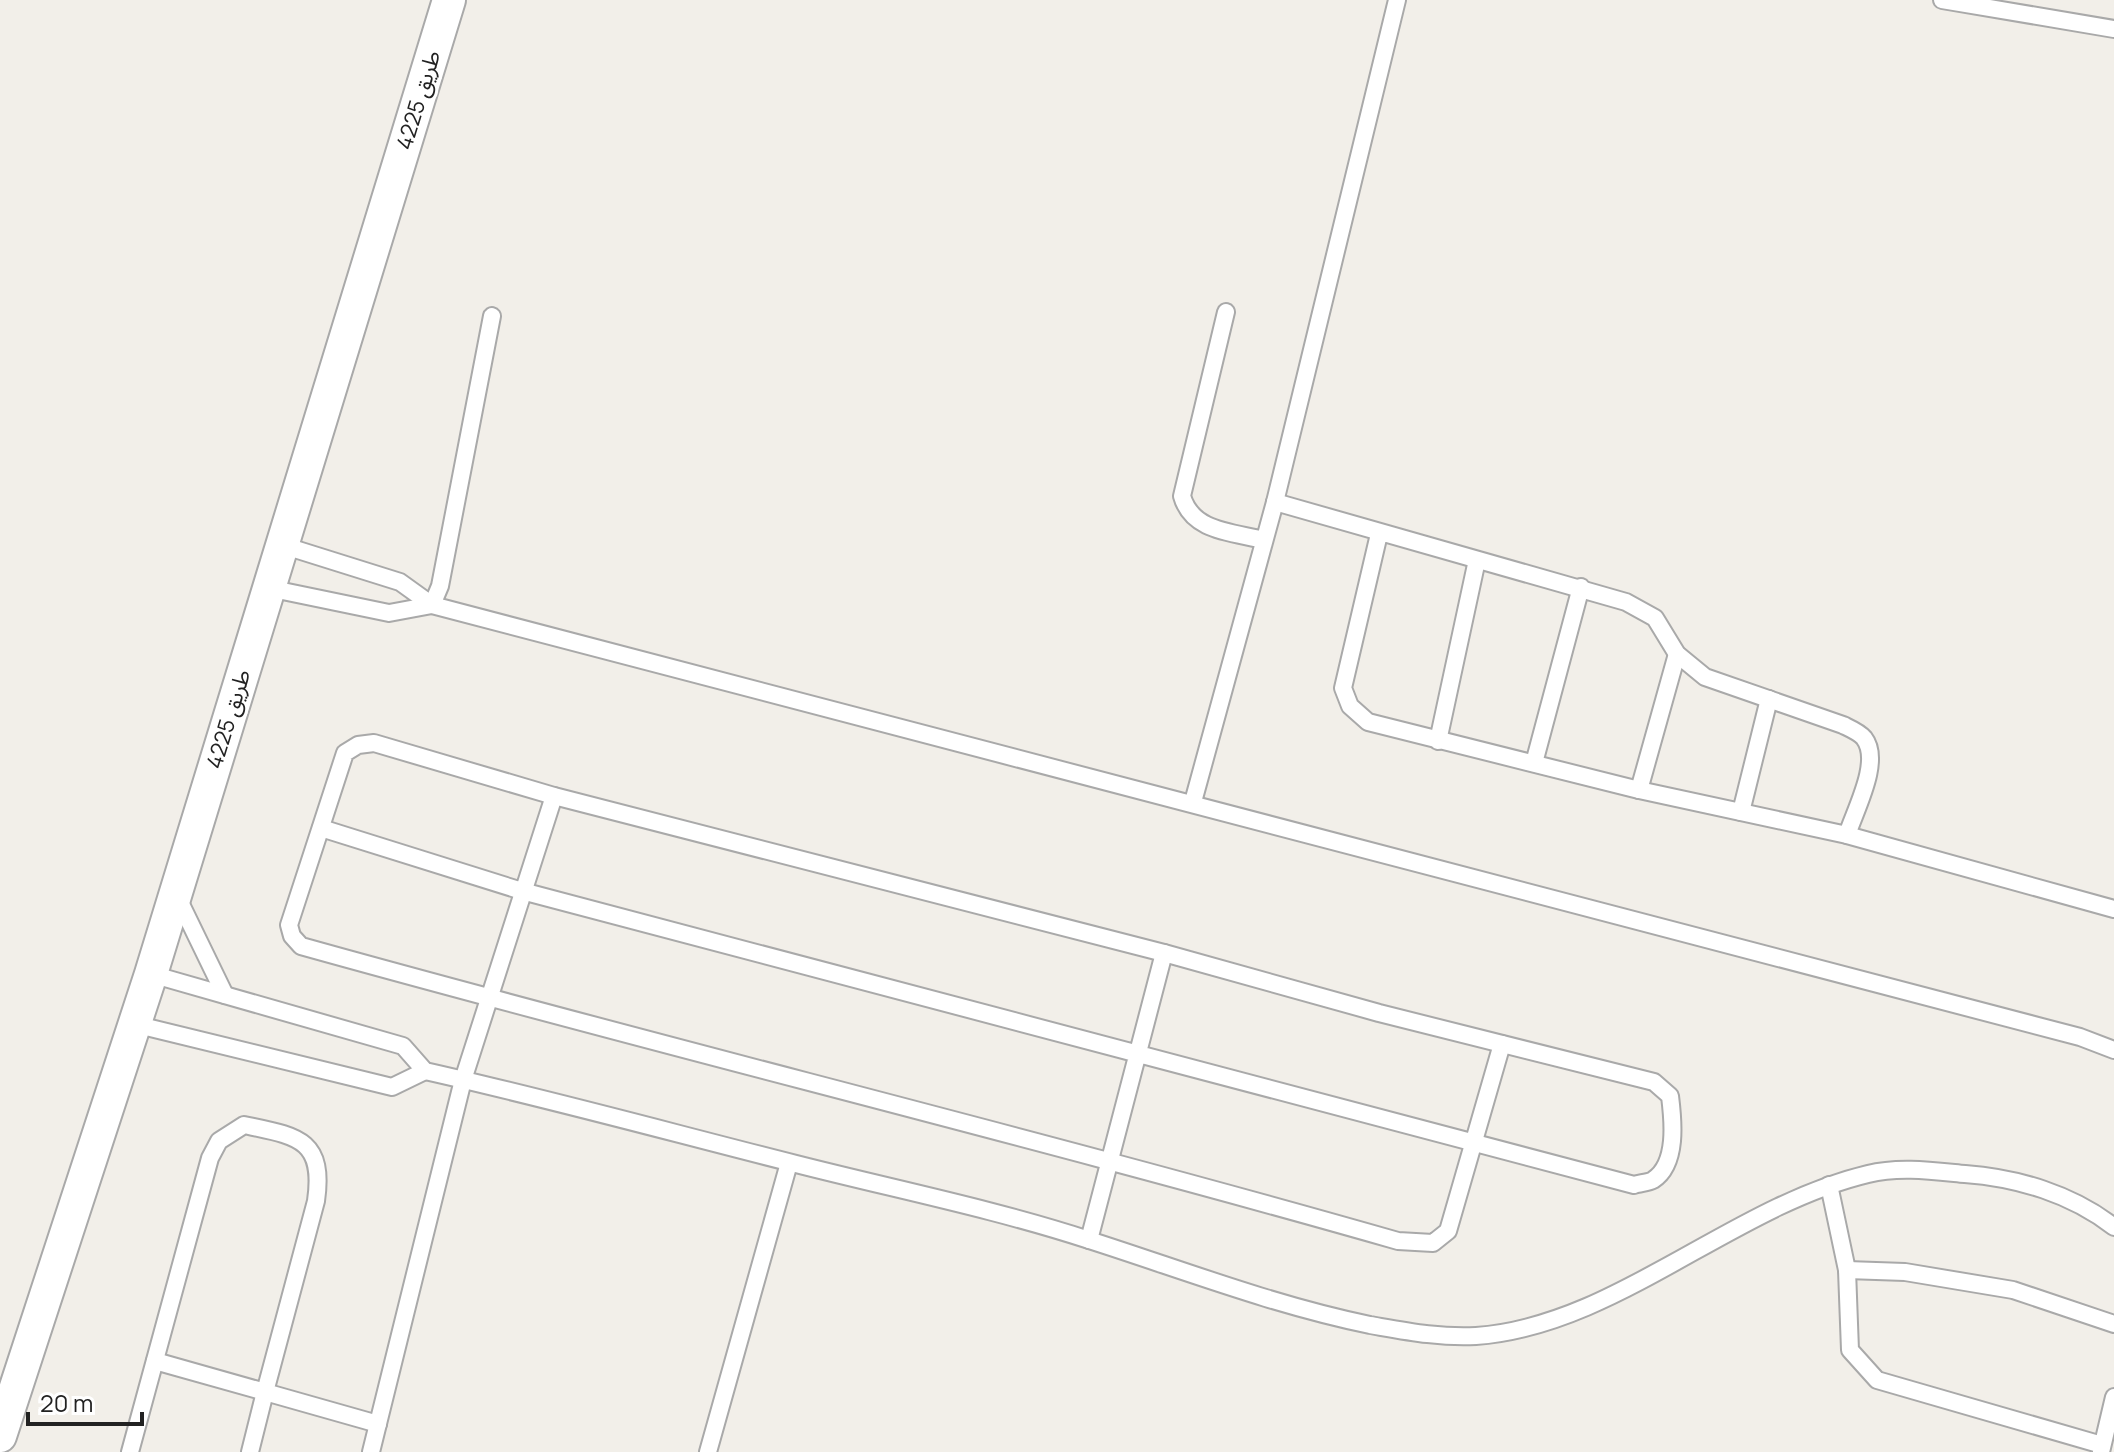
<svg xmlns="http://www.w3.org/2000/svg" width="2114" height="1452" viewBox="0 0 2114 1452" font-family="Manrope,'Noto Sans Arabic',sans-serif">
	<rect width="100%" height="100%" fill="#f2efe9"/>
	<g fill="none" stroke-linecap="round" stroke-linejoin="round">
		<!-- service casing -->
		<g stroke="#a9a9a9" stroke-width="20">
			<g id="service">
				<path d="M1942 0 2114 29"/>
				<path d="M1226 312 1182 496C1192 532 1232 532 1264 540"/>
				<path d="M492 316 440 586 432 605 2080 1037 2114 1050"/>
				<path d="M1275 502 1626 602 1655 618 1677 654 1705 677 1843 725C1849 728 1859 732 1864 738 1882 761 1855 810 1847 835L1639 790 1368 722 1350 706 1343 688 1379 534"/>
				<path d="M282 545 400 582 432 605"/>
				<path d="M268 588 389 613 432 605"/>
				<path d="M1438 741 1477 560"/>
				<path d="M1534 763 1581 587"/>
				<path d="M1639 790 1677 654"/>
				<path d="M1193 802 1275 502 1397 0"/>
				<path d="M1741 812 1769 699"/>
				<path d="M321 828 522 891 1634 1185C1639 1183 1648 1183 1653 1180 1678 1164 1673 1120 1670 1096L1654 1082 1379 1013 1164 953 1089 1240"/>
				<path d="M1847 835 2114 909"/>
				<path d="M177 896 225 995"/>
				<path d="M1164 953 554 796 374 743 358 745 345 753 289 925 292 936 301 946C666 1048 1034 1137 1398 1241L1433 1243 1448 1231 1502 1044"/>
				<path d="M151 974 403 1046 425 1071C550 1099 673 1133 796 1164 894 1189 994 1209 1089 1240 1183 1270 1273 1305 1370 1325 1405 1331 1440 1338 1476 1336 1615 1326 1730 1207 1868 1174 1899 1166 1934 1171 1965 1174 2018 1178 2072 1194 2114 1227"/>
				<path d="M134 1024 392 1087 425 1071"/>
				<path d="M1829 1185 1847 1270 1850 1350 1877 1380 2102 1445"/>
				<path d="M1847 1270 1905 1272 2013 1290 2114 1324"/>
				<path d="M155 1361 265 1392 250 1452"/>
				<path d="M130 1452 210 1158 219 1141 244 1125C296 1136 325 1138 316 1201L265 1392 378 1424"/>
				<path d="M371 1452 463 1080 554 796"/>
				<path d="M708 1452 789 1163"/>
				<path d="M2101 1452 2114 1397"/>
			</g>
		</g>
		<!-- minor casing -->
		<g stroke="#a9a9a9" stroke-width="36">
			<path id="minor" d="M0 1436 151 974 449 0"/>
		</g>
		<!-- service -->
		<use href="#service" stroke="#fff" stroke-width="16"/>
		<!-- minor -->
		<use href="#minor" stroke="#fff" stroke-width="32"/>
	</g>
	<g text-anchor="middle" stroke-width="6" stroke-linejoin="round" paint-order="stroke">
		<!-- street labels -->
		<g font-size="22" fill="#222" stroke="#fff">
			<text transform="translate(418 100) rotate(-73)" y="8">طريق 4225</text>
			<text transform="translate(228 719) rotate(-73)" y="8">طريق 4225</text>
		</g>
	</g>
	<!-- scale -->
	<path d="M28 1412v12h114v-12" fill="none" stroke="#222222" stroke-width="4"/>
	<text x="40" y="1412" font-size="24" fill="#222222" stroke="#ffffff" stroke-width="6" paint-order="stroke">20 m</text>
</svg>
